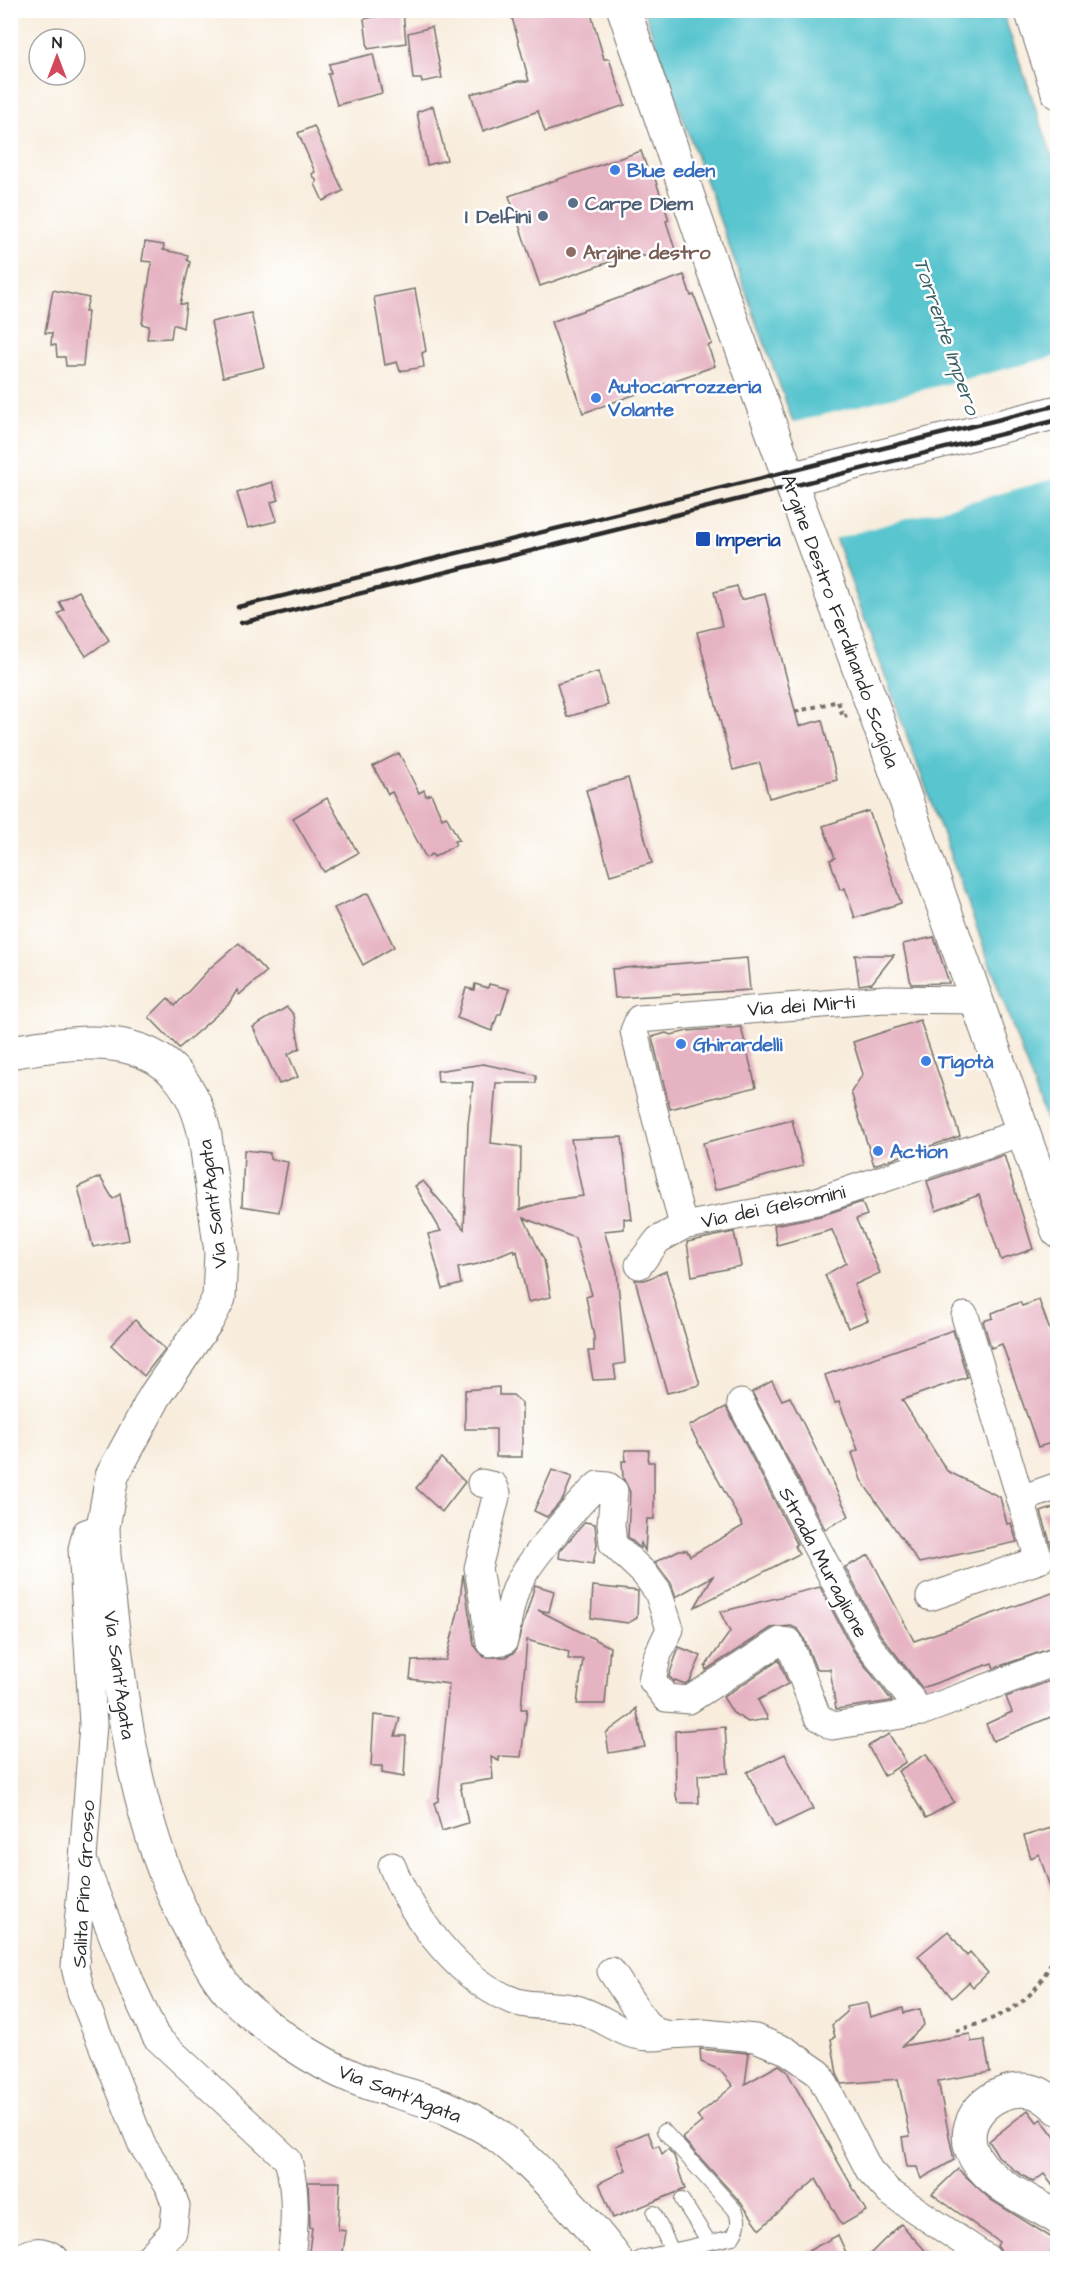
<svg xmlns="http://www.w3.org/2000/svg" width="1068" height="2269" viewBox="0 0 1068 2269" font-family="'Architects Daughter',sans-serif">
	<rect width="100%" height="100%" fill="#fff"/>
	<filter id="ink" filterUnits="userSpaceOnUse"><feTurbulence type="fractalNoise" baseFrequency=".0167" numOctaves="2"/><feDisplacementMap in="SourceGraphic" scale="12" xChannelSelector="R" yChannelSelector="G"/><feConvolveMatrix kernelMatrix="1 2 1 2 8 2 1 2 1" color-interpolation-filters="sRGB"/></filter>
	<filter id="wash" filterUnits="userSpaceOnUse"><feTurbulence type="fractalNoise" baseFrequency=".008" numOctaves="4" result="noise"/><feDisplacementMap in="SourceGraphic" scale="24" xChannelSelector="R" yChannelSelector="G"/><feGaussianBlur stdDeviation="1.35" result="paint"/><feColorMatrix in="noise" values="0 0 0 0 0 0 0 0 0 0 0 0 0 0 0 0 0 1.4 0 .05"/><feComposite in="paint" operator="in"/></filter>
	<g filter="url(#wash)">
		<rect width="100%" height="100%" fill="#f8eddd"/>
		<!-- water -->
		<path fill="#58c5cf" stroke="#42787d" stroke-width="1.5" d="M644 11H1002L1058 173 1057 1149Z"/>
		<!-- pier -->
		<path fill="#f8eddd" d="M1057 356V478L833 539 791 423Z"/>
		<g id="blocks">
			<!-- building -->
			<g fill="#e6b3c2">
				<path d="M510 10H590L604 59H609L625 105 545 132 538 111 483 131 471 94 518 81H529Z"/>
				<path d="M403 11 406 43 368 49 364 19Z"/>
				<path d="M432 27 442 78 422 82 421 79H413L408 33Z"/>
				<path d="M373 54 382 93 337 105 328 74 331 73 329 64Z"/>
				<path d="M433 106 447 160 427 165 417 112Z"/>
				<path d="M314 126 343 191 323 201 315 184 317 182 312 174 315 172 298 133Z"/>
				<path d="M641 151 648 171 652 170 669 220 666 221 677 256H627L540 286 509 196Z"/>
				<path d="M145 242 164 245 163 250 188 255 187 260 190 262 180 304H186L183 328 173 324 171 338 147 339 149 326 142 324 152 262 142 261Z"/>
				<path d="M684 275 691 296 694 295 712 344 708 346 715 366 583 413 551 322Z"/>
				<path d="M415 289 426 351 422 353 424 367 400 371 397 362 385 365 374 297Z"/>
				<path d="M53 290 89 298 85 311H88L83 366H66L65 357H57L56 345H51L52 333H45Z"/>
				<path d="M251 313 264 367 223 377 211 322Z"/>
				<path d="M272 482 279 500 271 502 277 521 248 528 237 493Z"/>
				<path d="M737 586 741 600 765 594 799 726 822 720 837 780 769 798 760 763 733 770 697 632 722 626 714 592Z"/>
				<path d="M79 591 109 640 86 656 58 614 64 610 59 602Z"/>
				<path d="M598 672 608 705 567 717 557 684Z"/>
				<path d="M399 753 419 793 424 790 426 796 431 794 442 818 446 816 459 840 454 841 456 845 434 857 432 854 426 858 392 792 388 794 373 766Z"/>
				<path d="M628 778 652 863 610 875 586 790Z"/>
				<path d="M327 798 358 853 324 872 293 818Z"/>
				<path d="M869 811 901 903 855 918 845 888 840 890 830 860 835 858 823 826Z"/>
				<path d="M368 893 394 947 363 965 334 908Z"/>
				<path d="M934 937 949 983 911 984 903 944Z"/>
				<path d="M239 943 266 972 239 995 237 990 228 1005 179 1048 149 1017 168 998 175 1006 210 968Z"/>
				<path d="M855 955H894L872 983 859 985Z"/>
				<path d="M747 958 750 990 615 998 612 969Z"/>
				<path d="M475 984 488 988 489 984 509 989 501 1014H498L492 1031 457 1018 466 988 474 990Z"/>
				<path d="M287 1007 294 1015 300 1048 288 1054 298 1077 279 1084 253 1027Z"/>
				<path d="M920 1020 960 1136 874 1165 851 1092 863 1074 853 1042Z"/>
				<path d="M741 1027 756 1087 670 1109 652 1037 666 1033 671 1035 688 1031Z"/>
				<path d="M483 1064 536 1075V1083H496L491 1143 521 1147 520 1210 546 1201 583 1196 571 1139 622 1137 632 1220 624 1218V1229L604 1231 617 1271 625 1363 614 1365 616 1379 593 1380 588 1351H594V1337L586 1297 592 1295 575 1238 524 1218 544 1260 551 1297 528 1302 517 1251 515 1253 514 1249 478 1264 458 1268 461 1284 443 1289 428 1234 441 1231 415 1186 423 1181 464 1229 468 1124 473 1082H438L437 1071Z"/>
				<path d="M792 1120 803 1166 715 1190 703 1143Z"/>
				<path d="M244 1150 270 1153V1159L288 1162 279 1212 242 1206Z"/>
				<path d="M1004 1155 1033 1249 1001 1260 979 1195 936 1211 927 1181Z"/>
				<path d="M100 1177 113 1199 120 1194 129 1240 93 1247 78 1187Z"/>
				<path d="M862 1202 867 1215 856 1219 880 1273 854 1285 868 1320 848 1328 825 1275 846 1263 832 1230 777 1245 774 1225 820 1216Z"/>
				<path d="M734 1232 741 1266 692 1276 687 1242Z"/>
				<path d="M666 1271 700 1385 667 1393 635 1280H645Z"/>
				<path d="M1039 1300 1058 1353V1441L1038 1447 1002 1344 991 1348 983 1321 993 1318 992 1313 1020 1302 1022 1306Z"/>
				<path d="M135 1320 165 1349 144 1376 111 1345Z"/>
				<path d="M953 1330 967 1377 902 1400 947 1471 1000 1497 1007 1524 1011 1523 1017 1542 919 1563 861 1480 852 1453 858 1450 839 1402 835 1403 825 1375Z"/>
				<path d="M772 1381 782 1400 790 1397 849 1516 825 1529 752 1392Z"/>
				<path d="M499 1387V1395H513L522 1403V1457H496V1429H465V1390Z"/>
				<path d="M726 1407 797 1544 795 1546 799 1554 695 1607 713 1576 676 1597 671 1583 655 1562 679 1550H687L690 1556 743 1526 689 1426Z"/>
				<path d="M625 1450H649L648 1462H654V1519H647L645 1551 641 1543 640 1548 628 1537 630 1492 623 1478 622 1461H626Z"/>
				<path d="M441 1458 465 1482 442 1512 416 1488Z"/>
				<path d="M552 1470 572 1477 563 1499 547 1517 534 1511Z"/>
				<path d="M1058 1506V1571L1055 1572 1054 1555 1041 1512Z"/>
				<path d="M585 1522 595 1524 597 1545 593 1564 559 1558 560 1551Z"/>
				<path d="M869 1555 914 1641 1058 1591V1646L994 1668 992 1663 922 1688 880 1634 845 1567Z"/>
				<path d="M463 1574 474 1645 484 1657H506L515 1652 535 1585 554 1591 549 1612 538 1610 610 1647 605 1704H577L583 1659H568L569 1652 527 1640 521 1709H527L521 1757 499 1756V1761L491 1757 493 1779 460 1784 468 1823 442 1831 434 1803 438 1801 449 1684 410 1679 412 1661 446 1660 459 1608Z"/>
				<path d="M593 1586 638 1591 637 1618 628 1623 591 1618Z"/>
				<path d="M820 1587 853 1650 892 1701 836 1709 830 1669H816L803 1636 798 1629 791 1626 771 1628 706 1670 705 1667 730 1632 720 1612Z"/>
				<path d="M679 1647 701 1656 690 1681 685 1684 675 1680 674 1682 669 1676Z"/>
				<path d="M779 1660 788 1684 758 1700 768 1719 748 1722 733 1713 723 1697Z"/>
				<path d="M1058 1678V1714L993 1741 986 1724 1012 1712 1006 1697Z"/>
				<path d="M636 1708 645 1747 609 1753 606 1733 632 1714Z"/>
				<path d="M374 1715 400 1718 395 1736H406L404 1777 382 1773V1766H371Z"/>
				<path d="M725 1727 728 1773 698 1775 699 1803H679L676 1796 675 1731Z"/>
				<path d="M889 1734 906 1762 884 1776 868 1746Z"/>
				<path d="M785 1754 813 1809 775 1827 747 1772Z"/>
				<path d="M926 1754 954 1802 926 1818 898 1771Z"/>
				<path d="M1058 1826V1898L1054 1899 1039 1854 1031 1858 1024 1836Z"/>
				<path d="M948 1931 967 1956 970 1952 988 1973 973 1987 969 1982 952 1998 918 1956Z"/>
				<path d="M867 2003 870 2017 903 2008 904 2013 920 2009 924 2025 902 2046 970 2034 971 2042 984 2040 990 2072 938 2081 954 2160 921 2179 917 2167H907L902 2137 910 2136 898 2079 842 2084 837 2074 831 2039 835 2037 832 2025 847 2012 846 2007Z"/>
				<path d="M700 2049 749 2053 745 2084 779 2065 786 2070 866 2211 842 2225 816 2179 760 2229 742 2204 682 2138 702 2122 697 2116 733 2086 720 2070 701 2062Z"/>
				<path d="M1028 2110 1037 2122 1041 2119 1058 2141V2193L1044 2174 1033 2182 1014 2170 998 2156 989 2141Z"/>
				<path d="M648 2132 654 2147 659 2145 662 2154 668 2149 674 2156 685 2189 613 2218 599 2183 626 2170 616 2146Z"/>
				<path d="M958 2169 991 2200 1057 2241 1047 2259H1007L997 2246 999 2242 932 2194Z"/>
				<path d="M308 2182H340L338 2230 346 2231 342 2259H308L312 2228 310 2227Z"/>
				<path d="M901 2224 933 2259H865L884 2240Z"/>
				<path d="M838 2235 849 2259H793Z"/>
			</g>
		</g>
	</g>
	<g filter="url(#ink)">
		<use href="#blocks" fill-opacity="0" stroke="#736f69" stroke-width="1.5"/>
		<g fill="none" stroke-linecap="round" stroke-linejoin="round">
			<!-- lane casing -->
			<g stroke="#736f69" stroke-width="16">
				<g id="lane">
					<path d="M682 2200 709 2242"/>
					<path d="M654 2213 672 2251"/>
					<path d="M641 2258 733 2237C739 2227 740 2220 735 2210L664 2131"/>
				</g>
			</g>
			<!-- street casing -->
			<g stroke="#736f69" stroke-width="29">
				<g id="street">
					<path d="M683 1226 634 1031 639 1019 885 999 976 1000"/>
					<path d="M639 1265 658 1240 683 1226 817 1201 1023 1132"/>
					<path d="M741 1403 867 1643 921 1712"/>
					<path d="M481 1483 494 1486 497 1493 478 1568 490 1643 504 1641C508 1622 510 1600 519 1582 530 1560 579 1502 598 1485L608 1486 614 1491 611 1524 613 1544 644 1573 658 1592 670 1629 658 1654 652 1680 666 1698 689 1700 780 1641 789 1642 817 1716 832 1726 921 1712 1058 1661"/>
					<path d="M1021 1499 1058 1486"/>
					<path d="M103 1527 86 1533 82 1549 93 1724 75 1967 81 1992 142 2145 168 2184 176 2206 173 2232 148 2258"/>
					<path d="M930 1597 1039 1560 965 1316"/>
					<path d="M84 1863 133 1988 156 2037 288 2160C297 2193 295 2225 291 2258"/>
					<path d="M392 1866C412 1917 462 1984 517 2002 537 2008 559 2003 580 2010 615 2022 625 2042 665 2036"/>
					<path d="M611 1971 645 2022 656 2032 670 2035 704 2033 755 2038 787 2051 819 2073 869 2170 889 2192 987 2258"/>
					<path d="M19 2258C32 2250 42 2249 55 2258"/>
				</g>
			</g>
			<!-- secondary casing -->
			<g stroke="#736f69" stroke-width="35">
				<g id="secondary">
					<path d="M624 10 714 272 873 707 1058 1231"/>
					<path d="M1031 10 1058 92"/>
					<path d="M790 479 1058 412"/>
					<path d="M10 1052C98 1037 182 1028 205 1136L221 1252 219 1298 208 1319 155 1396 112 1476 103 1527 104 1556C120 1685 130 1818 193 1934 205 1955 217 1980 234 1997 265 2028 315 2062 355 2078 384 2090 415 2095 444 2107 462 2115 482 2124 498 2136 535 2164 587 2221 615 2258"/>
					<path d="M1058 2108C1050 2101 1042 2093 1031 2091 993 2084 953 2122 976 2159 994 2187 1031 2201 1058 2218"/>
				</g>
			</g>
			<!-- path -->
			<g stroke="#736f69" stroke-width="4" stroke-dasharray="4.5 4.5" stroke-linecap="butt">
				<path d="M795 712 838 701 843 717 847 715"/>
				<path d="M956 2031C991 2020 1022 2011 1043 1978 1048 1969 1051 1962 1058 1954"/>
			</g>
			<!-- lane -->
			<use href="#lane" stroke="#fff" stroke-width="14"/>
			<!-- street -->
			<use href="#street" stroke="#fff" stroke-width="27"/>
			<!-- secondary -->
			<use href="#secondary" stroke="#fff" stroke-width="33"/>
			<!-- rail -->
			<g stroke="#2b2b2b" stroke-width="4.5">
				<path d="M238 607 1058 405"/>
				<path d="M241 623 1058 420"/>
			</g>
		</g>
	</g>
	<!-- markers -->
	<g fill="#3f7fe0" stroke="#fff" stroke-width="2">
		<circle cx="615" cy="170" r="6"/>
		<circle cx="596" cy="398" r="6"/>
		<circle cx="681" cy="1044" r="6"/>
		<circle cx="926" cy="1061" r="6"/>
		<circle cx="878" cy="1151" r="6"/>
	</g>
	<g fill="#5c6f8a" stroke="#fff" stroke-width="2">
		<circle cx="573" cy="203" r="6"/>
		<circle cx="543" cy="216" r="6"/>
	</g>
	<circle fill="#8d6e63" stroke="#fff" stroke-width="2" cx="571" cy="252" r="6"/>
	<rect fill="#1a4fb4" stroke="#fff" stroke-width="2" x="695" y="531" width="16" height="16" rx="3"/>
	<g text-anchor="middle" stroke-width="5" stroke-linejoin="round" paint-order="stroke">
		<!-- shop labels -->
		<g font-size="20" font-weight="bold" fill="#366cbe" stroke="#fff" text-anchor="start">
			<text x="627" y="177">Blue eden</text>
			<text x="608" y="393">Autocarrozzeria<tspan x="608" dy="23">Volante</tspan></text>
			<text x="693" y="1051">Ghirardelli</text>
			<text x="938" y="1068">Tigotà</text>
			<text x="890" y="1158">Action</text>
		</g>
		<!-- service labels -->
		<g font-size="20" font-weight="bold" fill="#4e5e75" stroke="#fff" text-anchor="start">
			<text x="585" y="210">Carpe Diem</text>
			<text x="531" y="223" text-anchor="end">I Delfini</text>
		</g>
		<!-- education labels -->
		<g font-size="20" font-weight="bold" fill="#785e54" stroke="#fff" text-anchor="start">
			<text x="583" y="259">Argine destro</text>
		</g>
		<!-- transit labels -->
		<g font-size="20" font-weight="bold" fill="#164399" stroke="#fff" text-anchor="start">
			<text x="716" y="546">Imperia</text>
		</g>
		<!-- street labels -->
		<g font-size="20" fill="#2b2b2b" stroke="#fff">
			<text transform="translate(841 621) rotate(70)" y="7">Argine Destro Ferdinando Scajola</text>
			<text transform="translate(801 1005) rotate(-4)" y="7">Via dei Mirti</text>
			<text transform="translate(212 1204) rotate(-97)" y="7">Via Sant'Agata</text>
			<text transform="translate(773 1206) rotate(-12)" y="7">Via dei Gelsomini</text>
			<text transform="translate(824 1562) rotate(62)" y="7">Strada Muraglione</text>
			<text transform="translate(120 1675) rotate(82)" y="7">Via Sant'Agata</text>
			<text transform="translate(83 1884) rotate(-87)" y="7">Salita Pino Grosso</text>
			<text transform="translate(400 2093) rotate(21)" y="7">Via Sant'Agata</text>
		</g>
		<!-- water labels -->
		<g font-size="21" font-style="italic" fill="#3b6164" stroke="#fff">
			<text transform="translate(947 336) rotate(71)" y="7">Torrente Impero</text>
		</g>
	</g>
	<!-- margin -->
	<rect width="1068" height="2269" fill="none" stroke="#fff" stroke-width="36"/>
	<!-- north arrow -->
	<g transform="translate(57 57)"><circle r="28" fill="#ffffff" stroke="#aaaaaa" stroke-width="1.5"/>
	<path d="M0-4.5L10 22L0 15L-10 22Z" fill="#d1495b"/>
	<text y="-9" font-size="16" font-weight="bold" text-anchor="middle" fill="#2b2b2b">N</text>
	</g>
</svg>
